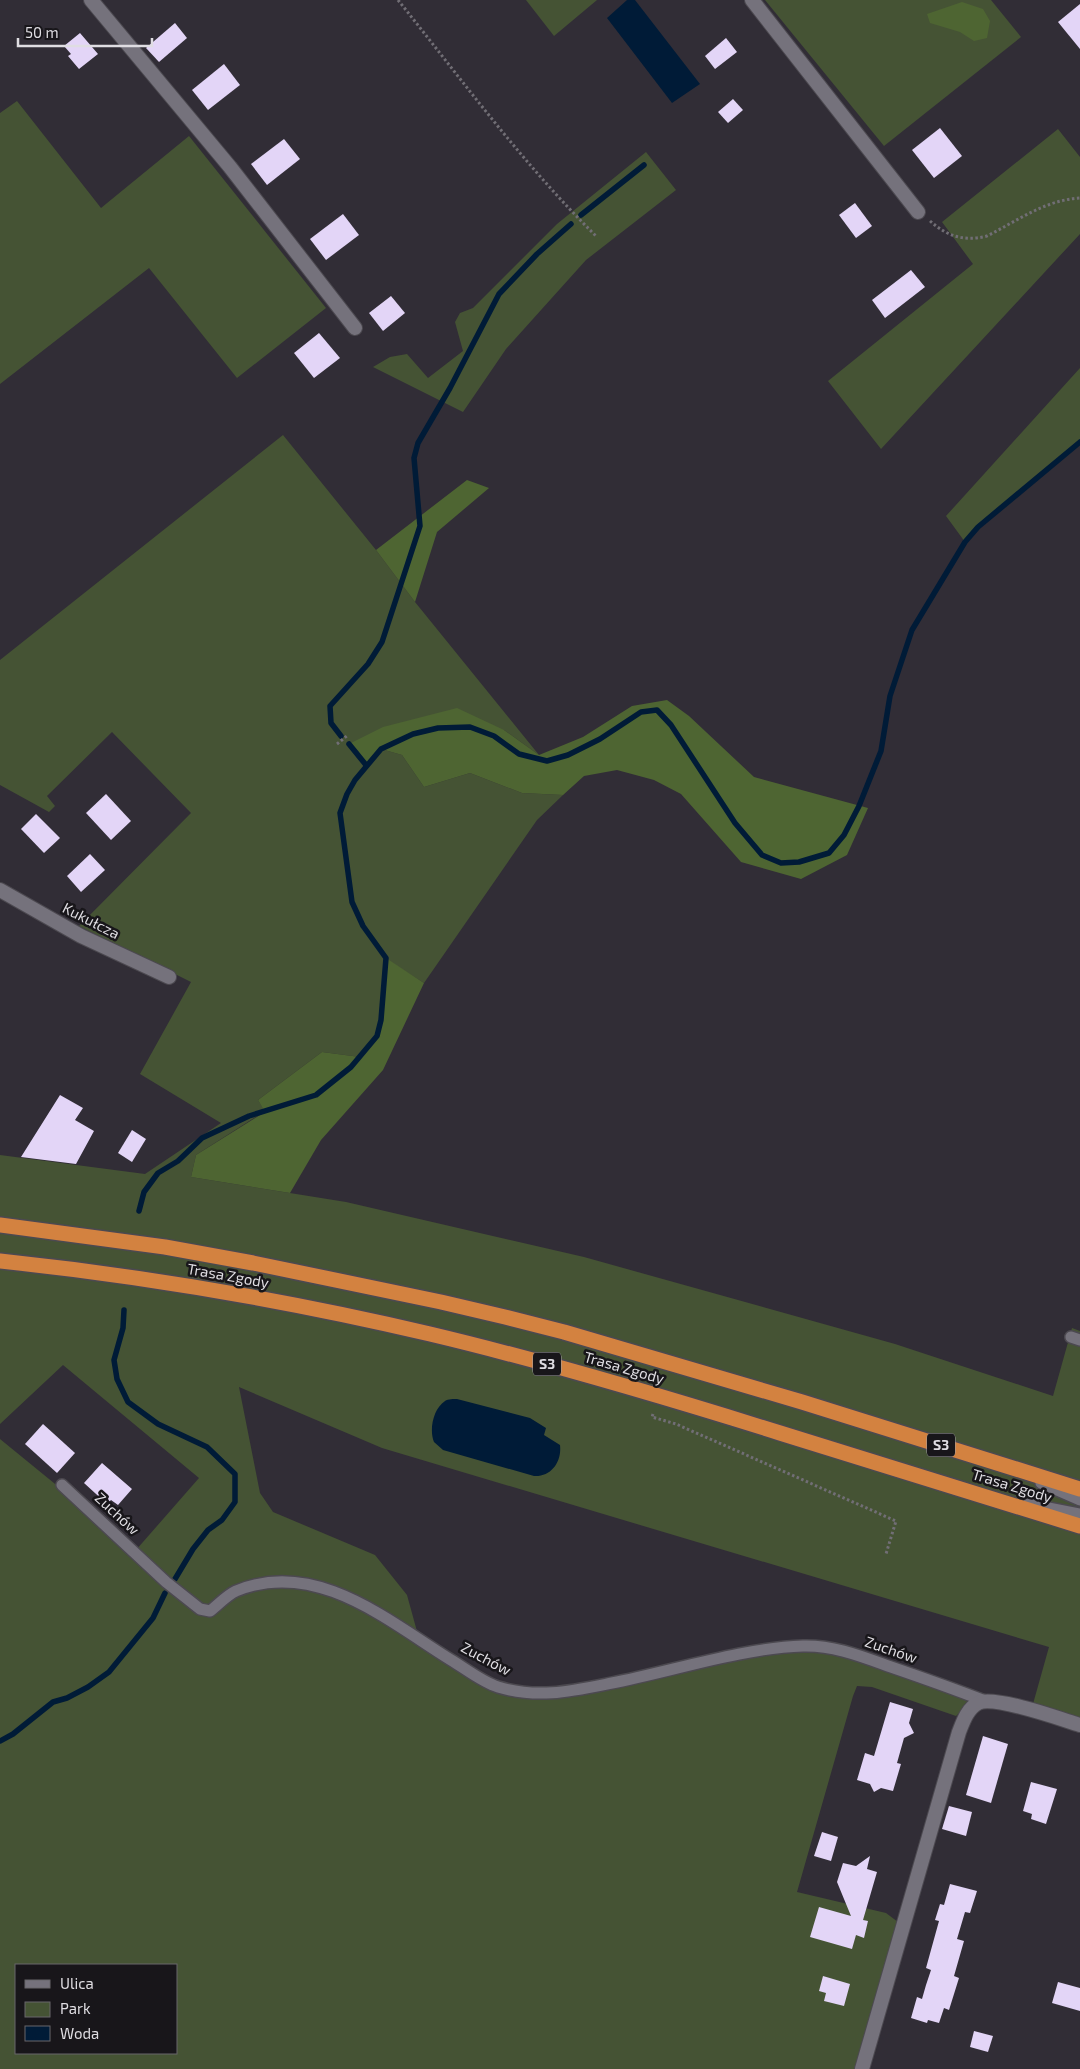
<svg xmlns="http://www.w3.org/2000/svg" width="1080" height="2069" viewBox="0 0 1080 2069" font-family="'Exo 2',sans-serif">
	<rect width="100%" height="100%" fill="#312d36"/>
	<!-- green -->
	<g fill="#455334" fill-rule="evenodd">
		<path d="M526 0H597L554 36Z"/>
		<path d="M765 0H991L1021 37 884 146Z"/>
		<path d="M17 101 101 208 189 136 326 308 237 378 149 268 0 384V113Z"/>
		<path d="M1058 129 1080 157V234L881 449 828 381 973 264 942 222Z"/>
		<path d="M646 152 676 190 586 260 506 349 463 412 373 367 390 357 407 354 428 378 463 351 455 322 460 313 473 308 557 224Z"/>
		<path d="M1080 368V442L978 527 965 542 946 516Z"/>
		<path d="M283 435 376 550 415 602 539 755 504 730 349 744 366 765 381 749 402 755 424 787 470 773 522 793 563 795 537 820 424 983 386 959 381 1020 377 1036 360 1057 322 1052 258 1100 265 1111 196 1155 191 1177 346 1202 584 1257 895 1344 1053 1396 1072 1328 1080 1331V1724L1031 1711 1049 1647 382 1448 239 1387 260 1493 273 1512 375 1555 407 1595 418 1635 479 1683 511 1697 547 1699 566 1697 721 1659 813 1646 974 1699 956 1716 872 1687 857 1686 853 1696 797 1892 886 1913 902 1925 860 2069H0V1439L136 1550 199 1478 63 1365 0 1424V1155L145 1174 221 1123 140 1074 191 982 79 926 191 813 112 732 47 796 55 806 49 812 0 785V660ZM16 1965H176V2053H16Z"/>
	</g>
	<!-- forest -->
	<g fill="#4e6532">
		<path d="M962 2 983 9 990 21 987 38 974 41 960 32 930 23 927 14Z"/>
		<path d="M467 480 489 488 437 532 415 602 376 550Z"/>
		<path d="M667 700 689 716 754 777 868 808 847 855 801 879 741 862 681 794 654 780 617 770 584 776 563 795 522 793 470 773 424 787 402 755 381 749 366 765 349 744 383 727 457 708 504 730 539 755 583 737 632 706Z"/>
		<path d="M386 958 424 983 383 1070 321 1140 290 1193 191 1177 196 1155 265 1112 258 1100 322 1052 360 1057 377 1036 381 1020Z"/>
	</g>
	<!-- water -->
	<g fill="#001b37">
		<path d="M627 0H635L700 84 672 103 607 18Z"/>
		<path d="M457 1399 530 1418 546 1428 544 1435 560 1445C562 1462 551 1477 534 1476L443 1450 434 1442C429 1430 433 1409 445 1401 448 1399 454 1399 457 1399Z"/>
	</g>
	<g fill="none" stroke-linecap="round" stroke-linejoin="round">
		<!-- stream -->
		<g stroke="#001b37" stroke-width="5.5">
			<path d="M581 215 644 165"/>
			<path d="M341 736 331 723 330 706 368 664 382 642 420 526 414 458 418 443 450 388 499 294 537 254 571 224"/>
			<path d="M349 744 366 765"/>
			<path d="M139 1211 144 1192 158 1173 178 1161 202 1138 249 1116 316 1095 351 1067 377 1036 381 1020 386 958 363 926 352 902 340 813 347 794 355 780 381 749 413 734 438 728 470 727 494 736 519 754 547 761 568 755 600 739 641 712 657 710 671 725 735 823 762 855 781 863 799 862 829 853 844 835 859 806 881 751 890 696 912 630 965 542 978 527 1080 442"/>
			<path d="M124 1310 123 1328 114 1360 117 1379 128 1402 158 1424 207 1447 235 1474V1502L222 1520 208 1530 193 1549 175 1579"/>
			<path d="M0 1741 13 1734 53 1702 67 1698 88 1687 109 1672 153 1618 165 1593"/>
		</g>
	</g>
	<!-- building -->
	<g fill="#e3d5f7">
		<path d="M1080 4V49L1058 22Z"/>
		<path d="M175 23 187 38 159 62 146 48Z"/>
		<path d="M80 33 98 54 79 69 68 56 71 54 64 46Z"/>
		<path d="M726 38 737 52 715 69 705 56Z"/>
		<path d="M224 64 240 85 208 110 192 90Z"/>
		<path d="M733 99 743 110 728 123 718 112Z"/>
		<path d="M940 128 962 156 934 178 912 150Z"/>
		<path d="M284 139 300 159 267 185 251 164Z"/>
		<path d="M855 203 872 226 856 238 839 215Z"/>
		<path d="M343 214 359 235 326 260 310 239Z"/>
		<path d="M911 270 925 287 885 318 872 300Z"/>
		<path d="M391 296 405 313 383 331 369 313Z"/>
		<path d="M319 333 340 358 314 378 294 353Z"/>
		<path d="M106 794 131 821 111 840 86 813Z"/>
		<path d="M36 814 60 838 44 853 21 829Z"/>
		<path d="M90 854 105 870 81 892 67 876Z"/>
		<path d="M60 1095 83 1108 75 1120 94 1131 76 1164 21 1157Z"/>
		<path d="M132 1130 146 1139 132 1162 118 1153Z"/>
		<path d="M43 1424 75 1453 57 1473 25 1444Z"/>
		<path d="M102 1463 132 1489 118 1505 111 1500 107 1504 84 1483Z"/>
		<path d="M890 1702 913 1709 909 1723 914 1733 904 1738 897 1763 901 1764 893 1791 881 1788 874 1792 870 1784 857 1780 865 1753 874 1756Z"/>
		<path d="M983 1736 1008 1744 991 1803 966 1795Z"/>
		<path d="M1031 1782 1057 1789 1046 1824 1031 1819 1032 1814 1023 1811Z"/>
		<path d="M949 1806 972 1812 966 1836 942 1829Z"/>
		<path d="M822 1832 838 1837 831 1861 814 1856Z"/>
		<path d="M870 1856 867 1869 877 1872 863 1920 868 1921 864 1938 856 1935 852 1949 810 1937 819 1907 851 1916 837 1882 843 1863 856 1866Z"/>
		<path d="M950 1884 977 1891 970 1913 965 1912 957 1939 964 1941 954 1976 959 1978 949 2010 944 2008 939 2023 928 2020 927 2023 911 2018 917 1997 922 1999 926 1985 931 1970 926 1968 939 1921 935 1920 940 1904 944 1905Z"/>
		<path d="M823 1976 850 1984 844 2006 824 2001 826 1993 819 1991Z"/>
		<path d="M1058 1982 1080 1988V2011L1052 2003Z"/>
		<path d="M974 2031 993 2036 988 2052 970 2047Z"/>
	</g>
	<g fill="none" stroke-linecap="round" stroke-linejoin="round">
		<!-- service casing -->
		<g stroke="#4c4950" stroke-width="14">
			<g id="service">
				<path d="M1071 1337 1080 1340"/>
				<path d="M1041 1483 1080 1500"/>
				<path d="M62 1485 166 1582 200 1609 210 1611C218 1605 227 1595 236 1591 316 1558 388 1621 451 1660 466 1669 482 1682 498 1687 538 1699 572 1691 612 1683 673 1671 742 1648 803 1646 834 1645 863 1657 891 1667 923 1678 954 1689 985 1701"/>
				<path d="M1028 1504 1080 1514"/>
			</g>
		</g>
		<!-- minor casing -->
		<g stroke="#4c4950" stroke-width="16">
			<g id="minor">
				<path d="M91 0 230 167 355 328"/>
				<path d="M752 0 918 212"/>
				<path d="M0 890 81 936 169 977"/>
				<path d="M862 2069 959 1732C963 1722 967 1709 978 1703 994 1695 1060 1719 1080 1725"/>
			</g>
		</g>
		<!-- motorway casing -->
		<g stroke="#4c4950" stroke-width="18">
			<g id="motorway">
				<path d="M0 1225 165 1247 253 1263 441 1302 505 1317 564 1332 802 1402 1080 1489"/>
				<path d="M0 1261C144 1276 289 1301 430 1334 548 1362 665 1397 780 1433 880 1464 980 1495 1080 1526"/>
			</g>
		</g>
		<!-- path -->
		<g stroke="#716e75" stroke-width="3" stroke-dasharray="2.5 2.5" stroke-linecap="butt">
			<path d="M398 0C462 80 523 164 596 236"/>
			<path d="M930 221C947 236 964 242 987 236 1017 221 1045 200 1080 198"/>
			<path d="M337 744 348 735"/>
			<path d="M653 1414 652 1417 676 1424 896 1521 886 1554"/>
		</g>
		<!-- service -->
		<use href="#service" stroke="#75727c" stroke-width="11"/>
		<!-- minor -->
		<use href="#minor" stroke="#75727c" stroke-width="14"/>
		<!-- motorway -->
		<use href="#motorway" stroke="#d38240" stroke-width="15"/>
	</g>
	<g text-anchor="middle" stroke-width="5" stroke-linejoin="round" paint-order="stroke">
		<!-- shield labels -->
		<g fill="#18161a" stroke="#a3a1a6" stroke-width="1">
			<rect x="533" y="1352.5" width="28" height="23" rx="4"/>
			<rect x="927" y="1433.5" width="28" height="23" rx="4"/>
		</g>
		<g font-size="14" font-weight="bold" fill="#dfdde2">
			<text x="547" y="1369">S3</text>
			<text x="941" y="1450">S3</text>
		</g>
		<!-- street labels -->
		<g font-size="15" fill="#dfdde2" stroke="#18161a">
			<text transform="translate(91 921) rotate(27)" y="5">Kukułcza</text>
			<text transform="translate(228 1276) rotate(10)" y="5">Trasa Zgody</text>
			<text transform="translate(624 1368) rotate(16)" y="5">Trasa Zgody</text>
			<text transform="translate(1012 1486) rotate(17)" y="5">Trasa Zgody</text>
			<text transform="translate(117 1514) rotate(43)" y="5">Zuchów</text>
			<text transform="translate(891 1650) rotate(19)" y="5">Zuchów</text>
			<text transform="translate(486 1659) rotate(28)" y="5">Zuchów</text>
		</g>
	</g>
	<!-- legend -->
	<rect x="15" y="1964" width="162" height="90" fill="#18161a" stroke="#68666a"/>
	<rect x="25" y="1980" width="25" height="8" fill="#75727c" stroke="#68666a"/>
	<text x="60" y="1989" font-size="15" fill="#dfdde2">Ulica</text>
	<rect x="25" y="2002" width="25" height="15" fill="#455334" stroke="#68666a"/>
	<text x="60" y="2014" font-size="15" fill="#dfdde2">Park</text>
	<rect x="25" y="2026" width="25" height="15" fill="#001b37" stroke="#68666a"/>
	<text x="60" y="2039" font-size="15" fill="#dfdde2">Woda</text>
	<!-- scale -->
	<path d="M18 38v8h134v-8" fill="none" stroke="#dfdde2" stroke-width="2.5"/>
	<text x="25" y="38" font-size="15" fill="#dfdde2" stroke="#18161a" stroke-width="4" paint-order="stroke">50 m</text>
</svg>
